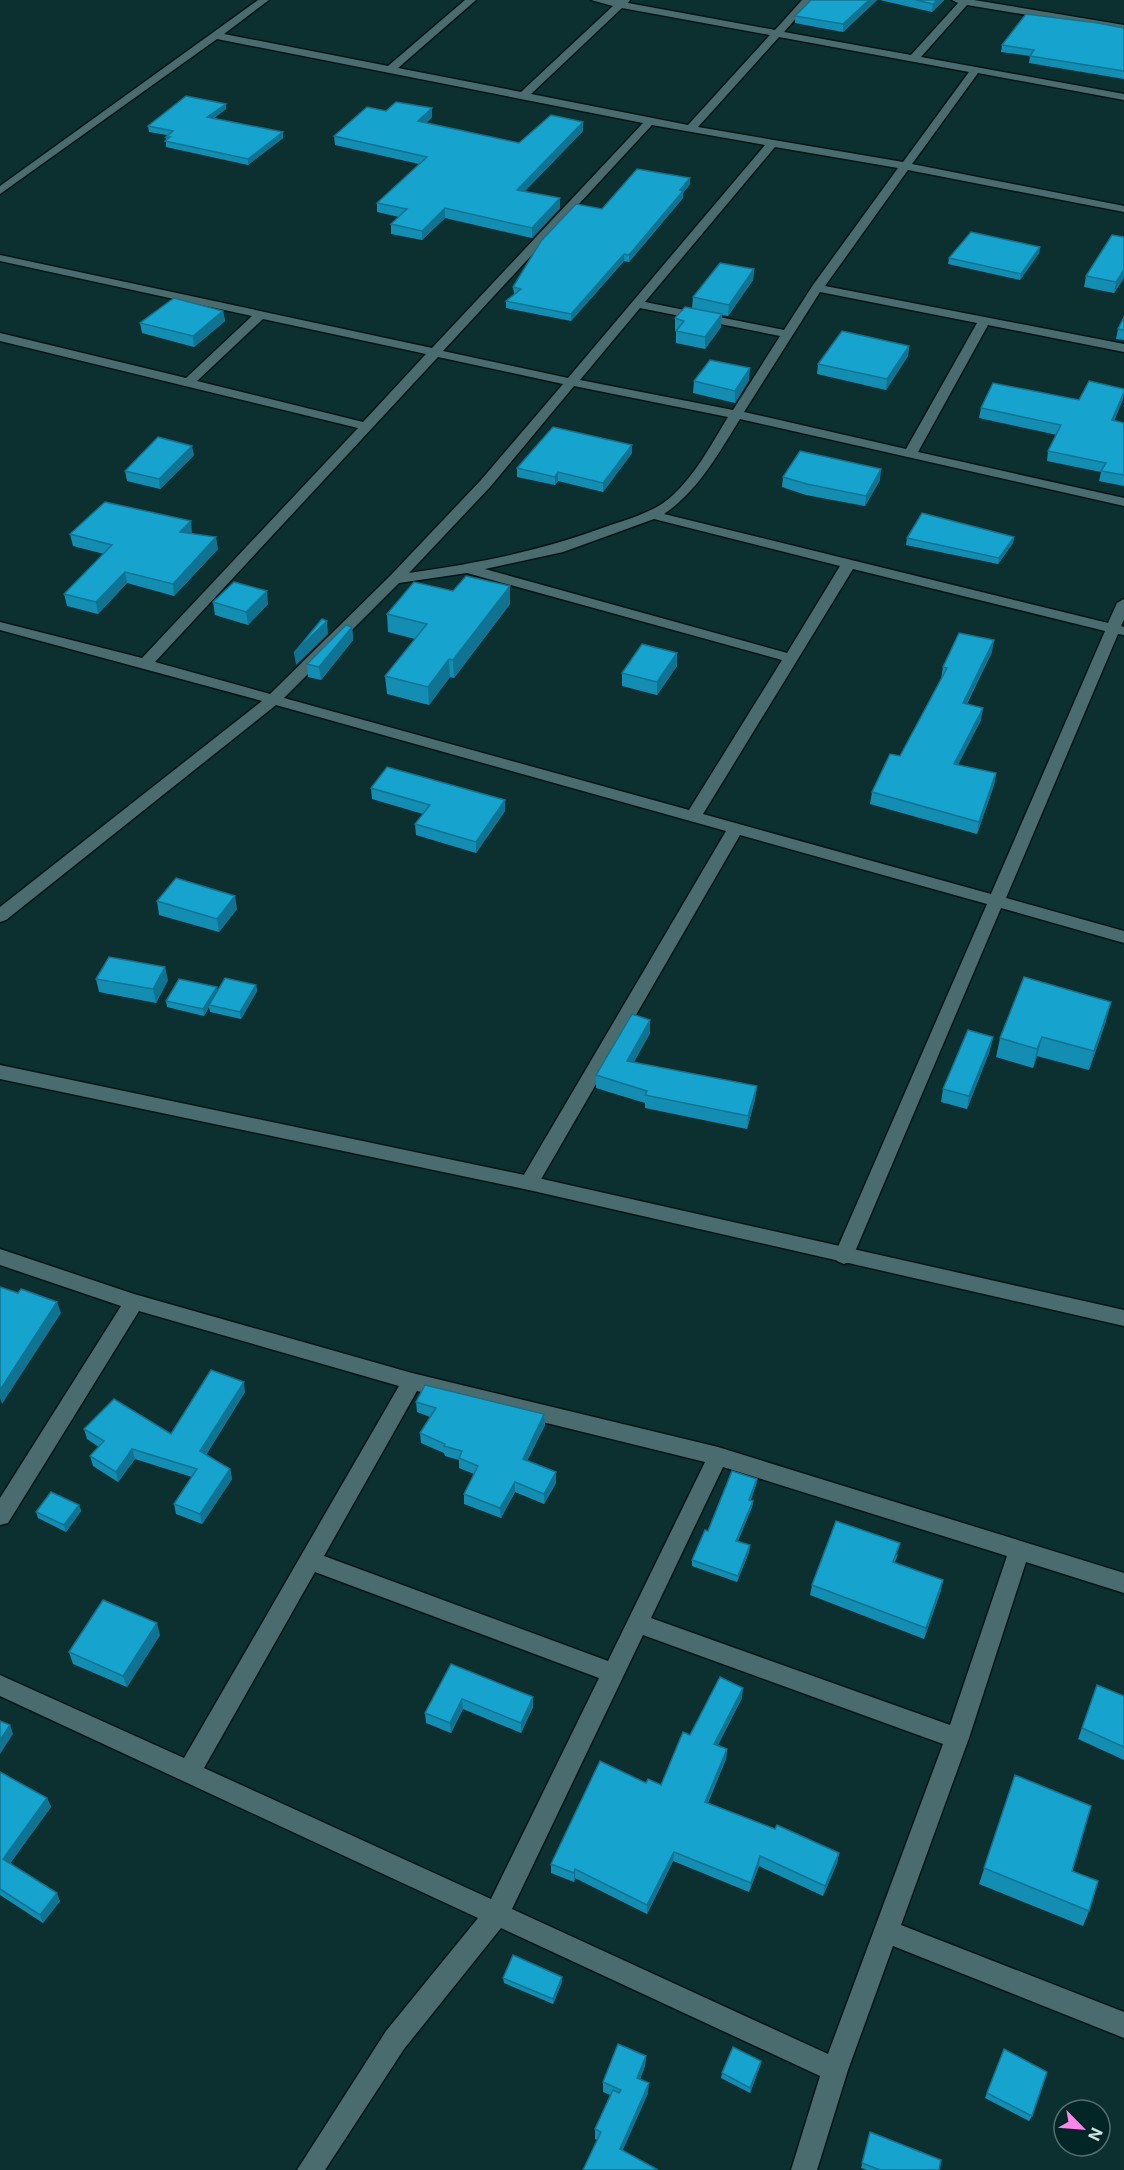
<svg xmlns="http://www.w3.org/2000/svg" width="1124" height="2170" viewBox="0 0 1124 2170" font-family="Inter,sans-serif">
	<rect width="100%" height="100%" fill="#0c2f30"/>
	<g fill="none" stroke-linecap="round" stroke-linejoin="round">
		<!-- street casing -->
		<g stroke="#001617" stroke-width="3">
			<g id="street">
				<path d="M258 0H269L224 34 388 66 465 0H476L398 68 521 92 613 6 591 0H630L628 3 775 30 802 0H812L784 32 911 55 958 3 952 0H974L1124 25V31L967 5 921 57 1124 94V100L978 73 912 164 1124 206V212L908 170 825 286 1124 344V352L988 325 918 452 1124 498V506L740 419C718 454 699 490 664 514L1108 623 1117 603 1124 599V620L1121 626 1124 627V635L1118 634 1006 898 1124 931V943L1001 908 851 1261 844 1264 837 1261 834 1256 987 904 740 835 536 1188 529 1190 522 1188 520 1183 522 1178 726 831 276 705 6 920 0 922V907L262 701 0 630V622L142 658 358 428 0 341V333L186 378 252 316 0 261V255L432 348 643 123 217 39 0 194V186ZM622 8 770 35 688 125 531 94ZM779 37 969 72 903 162 698 127ZM652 125 765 145 568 378 443 351ZM775 147 898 168 813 285 784 330 645 302ZM820 292 977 323 906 449 744 412ZM640 308 780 336 733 410 580 380ZM263 319 426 354 363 422 197 381ZM438 357 563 384 481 480 390 576 270 694 155 662ZM574 386 728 417C712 443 696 474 673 495 655 512 631 518 608 526 540 551 480 563 409 573L491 486ZM654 519 840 566 787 653 485 569 563 552ZM853 569 1105 631 991 894 703 814ZM467 573 782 660 689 810 284 698 399 583Z"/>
				<path d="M0 1249 134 1294 412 1373 718 1447 1124 1573V1593L1026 1562 969 1738 901 1925 1124 2012V2038L893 1946 848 2070 817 2170H791L820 2076 501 1928 404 2049 325 2170H297L386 2031 478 1918 0 1696V1675L184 1758 399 1386 139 1311 8 1523 0 1525V1498L121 1306 0 1265ZM417 1391 705 1462 608 1661 324 1556ZM723 1467 1007 1556 950 1725 651 1618ZM315 1572 599 1678 491 1899 204 1768ZM643 1635 943 1744 828 2054 512 1909Z"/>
			</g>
		</g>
		<!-- secondary casing -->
		<g stroke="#001617" stroke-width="3">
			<path id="secondary" d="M0 1065 529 1176 1124 1310V1326L529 1190 0 1079Z"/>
		</g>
		<!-- street -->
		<use href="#street" fill="#4a6c6e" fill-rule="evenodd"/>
		<!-- secondary -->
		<use href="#secondary" fill="#4a6c6e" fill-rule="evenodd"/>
	</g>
	<!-- wall -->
	<g fill="#138db2">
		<path d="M877 0 843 32 795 23V16Z"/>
		<path d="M880 0H944L932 12Z"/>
		<path d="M1124 28V79L1029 63 1030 56 1001 52 1002 45Z"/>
		<path d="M226 104V109L214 118 283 138 248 165 166 147V137L167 135 149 132 148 126Z"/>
		<path d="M432 108V117L426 123 519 143 583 131 525 191 560 208 532 238 445 218 422 240 391 234V224L399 217 377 212V203L419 164 335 145 334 136 386 111Z"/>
		<path d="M690 178V184L683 193V198L629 262 624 261 571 321 506 308V301L514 294 513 287 602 209Z"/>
		<path d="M1040 247 1039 253 1020 280 948 264 949 258Z"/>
		<path d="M754 269 753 280 728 316 722 315 721 327 705 349 676 343V331H675V318L692 308 693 297Z"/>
		<path d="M1086 276 1124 278 1114 293 1084 287Z"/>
		<path d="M223 311 225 321 194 347 142 333 140 323Z"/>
		<path d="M1124 317V340L1116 339 1118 329Z"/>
		<path d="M909 346 908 356 886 390 817 374 818 364Z"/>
		<path d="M749 380 735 403 693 393 694 381Z"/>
		<path d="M1123 399 1114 421 1124 423V486L1099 481 1101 472 1047 461 1048 451 1057 435 979 418 981 408 1076 400Z"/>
		<path d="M632 445V453L603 492 558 481 555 485 517 477V468Z"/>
		<path d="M194 455 160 489 127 481 125 471Z"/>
		<path d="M783 477 880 480 865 506 806 495 782 487Z"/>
		<path d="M192 533 191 534 218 549 174 596 127 583 98 614 67 606 64 594 104 554 73 546 70 534Z"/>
		<path d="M1014 537 1013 543 998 564 906 545 907 538Z"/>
		<path d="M510 586V604L454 678 450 677 429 705 387 694 385 676 415 639 388 632 387 614 453 591Z"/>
		<path d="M213 602 268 604 248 625 215 615Z"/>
		<path d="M352 627 353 640 321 680 308 677 307 664Z"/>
		<path d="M992 652 967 704 981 720 957 765 996 773 994 785 977 834 870 804 872 792 900 756 941 679 943 667Z"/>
		<path d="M677 653V666L657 695 622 686V673Z"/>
		<path d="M371 788 505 800V811L476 853 416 835 415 824 423 814 372 799Z"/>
		<path d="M157 901 237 909 219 932 159 915Z"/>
		<path d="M96 979 168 980 156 1003 99 992Z"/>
		<path d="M256 985 257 991 241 1019 210 1012 209 1007 204 1016 167 1007 166 1001Z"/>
		<path d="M650 1020V1033L634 1062 757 1086 755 1099 747 1129 645 1108V1103L596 1088V1075Z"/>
		<path d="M1106 1021 1089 1070 1037 1056 1033 1068 996 1057 1000 1038Z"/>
		<path d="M990 1050 967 1109 941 1102 943 1089Z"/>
		<path d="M245 1392 206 1455 230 1469 232 1479 202 1524 176 1514 174 1504 192 1477 135 1459 118 1482 93 1466 90 1456 99 1447 87 1439 84 1429 171 1434Z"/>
		<path d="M416 1402 544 1414 545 1425 527 1461 556 1483 544 1504 515 1492 501 1518 464 1504V1494L474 1474 459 1468V1460L445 1456 444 1453 421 1443 420 1433 430 1417 417 1412Z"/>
		<path d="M757 1479 756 1485 751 1500 753 1501 752 1507 738 1541 750 1545 749 1552 737 1582 692 1566V1560L708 1531Z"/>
		<path d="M79 1505 81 1511 66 1532 38 1518 36 1512Z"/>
		<path d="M898 1554 895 1562 941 1590 924 1639 810 1595 812 1585Z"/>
		<path d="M160 1635 127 1687 73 1664 69 1652Z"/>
		<path d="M451 1664 533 1707 521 1733 463 1709 451 1733 426 1723 425 1713Z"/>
		<path d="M1097 1685 1124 1696V1760L1078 1739Z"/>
		<path d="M742 1698 718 1745 727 1749 726 1759 708 1803 839 1853 837 1863 823 1896 759 1866 749 1892 673 1861 647 1914 575 1878 574 1882 551 1873V1864L646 1783 661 1785 690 1735Z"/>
		<path d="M0 1772 47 1798 51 1807 10 1863 60 1901 43 1923 0 1895Z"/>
		<path d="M1015 1775 1072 1871 1089 1911 1083 1926 979 1884Z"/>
		<path d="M503 1978 562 1982 553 2004 504 1983Z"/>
		<path d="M1004 2049 1032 2116 1029 2121 985 2098Z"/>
		<path d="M646 2056 645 2066 640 2079 648 2093 622 2151 595 2139V2129L610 2095 603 2092V2082Z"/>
		<path d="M761 2061 760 2066 750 2093 721 2078 722 2073Z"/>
		<path d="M870 2132 939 2170H867L861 2168Z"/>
	</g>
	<!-- shaded-wall -->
	<g fill="#0f7391">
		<path d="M869 0H877L843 32V24Z"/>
		<path d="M937 0H944L932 12 933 4Z"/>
		<path d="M226 104V109L207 123V117Z"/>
		<path d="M432 108V117L418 130V121Z"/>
		<path d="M583 122V131L517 199V190Z"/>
		<path d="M283 132V138L248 165V159Z"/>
		<path d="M690 178V184L683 193V198L629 262V255Z"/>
		<path d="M560 198V208L532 238V228Z"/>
		<path d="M445 208V218L422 240V231Z"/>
		<path d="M1040 247 1039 253 1020 280 1021 274Z"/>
		<path d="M624 254V261L571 321V314Z"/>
		<path d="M754 269 753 280 728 316 729 305Z"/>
		<path d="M1124 270V278L1114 293 1116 282Z"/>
		<path d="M223 311 225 321 194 347 193 336Z"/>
		<path d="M722 314 721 327 705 349V337Z"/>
		<path d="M909 346 908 356 886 390 887 379Z"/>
		<path d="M750 368 749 380 735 403V391Z"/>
		<path d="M1124 392 1123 399 1110 430 1112 420Z"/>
		<path d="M632 445V453L603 492V483Z"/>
		<path d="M192 446 194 455 160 489 159 479Z"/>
		<path d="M881 469 880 480 865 506 866 496Z"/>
		<path d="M558 472V481L555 485V477Z"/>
		<path d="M191 521 192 533 182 544 180 532Z"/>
		<path d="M216 537 218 549 174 596 173 584Z"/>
		<path d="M1014 537 1013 543 998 564 999 558Z"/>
		<path d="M125 572 127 583 98 614 96 602Z"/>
		<path d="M510 586V604L454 678 453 660Z"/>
		<path d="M267 591 268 604 248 625 246 612Z"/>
		<path d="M327 621 328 634 296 665 294 653Z"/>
		<path d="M352 627 353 640 321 680 319 667Z"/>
		<path d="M994 640 992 652 961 715 963 703Z"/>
		<path d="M677 653V666L657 695V682Z"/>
		<path d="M449 659 450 677 429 705 428 687Z"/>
		<path d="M983 708 981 720 952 777 954 764Z"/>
		<path d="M996 773 994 785 977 834 979 822Z"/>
		<path d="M505 800V811L476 853V842Z"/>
		<path d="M235 896 237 909 219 932 217 919Z"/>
		<path d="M165 967 168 980 156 1003 153 989Z"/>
		<path d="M256 985 257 991 241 1019 240 1012Z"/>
		<path d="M217 987 218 993 209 1005V1007L204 1016 203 1009Z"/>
		<path d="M1111 1002 1106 1021 1089 1070 1094 1051Z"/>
		<path d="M650 1020V1033L627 1074V1061Z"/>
		<path d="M993 1037 990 1050 967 1109 969 1096Z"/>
		<path d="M1042 1037 1037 1056 1033 1068 1037 1049Z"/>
		<path d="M757 1086 755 1099 747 1129 748 1116Z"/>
		<path d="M57 1302 61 1313 2 1404 0 1398V1390Z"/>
		<path d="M244 1382 245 1392 202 1461 200 1451Z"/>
		<path d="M544 1414 545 1425 523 1469V1459Z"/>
		<path d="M132 1449 135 1459 118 1482 116 1472Z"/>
		<path d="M230 1469 232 1479 202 1524 200 1514Z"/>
		<path d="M556 1472V1483L544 1504V1494Z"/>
		<path d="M757 1479 756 1485 748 1506 749 1500Z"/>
		<path d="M515 1482V1492L501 1518 500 1508Z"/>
		<path d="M753 1501 752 1507 735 1547 736 1541Z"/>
		<path d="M79 1505 81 1511 66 1532 64 1525Z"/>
		<path d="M750 1545 749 1552 737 1582 738 1576Z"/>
		<path d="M943 1580 941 1590 924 1639 926 1628Z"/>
		<path d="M157 1623 160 1635 127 1687 123 1676Z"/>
		<path d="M743 1688 742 1698 713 1754 714 1744Z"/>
		<path d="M533 1697V1707L521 1733V1723Z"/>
		<path d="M462 1699 463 1709 451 1733 450 1723Z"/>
		<path d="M10 1725 13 1734 0 1754V1740Z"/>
		<path d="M727 1749 726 1759 704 1811 705 1802Z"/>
		<path d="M47 1798 51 1807 7 1868 3 1859Z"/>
		<path d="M674 1852 673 1861 647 1914V1905Z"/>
		<path d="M839 1853 837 1863 823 1896 825 1886Z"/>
		<path d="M760 1856 759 1866 749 1892 751 1883Z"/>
		<path d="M575 1869V1878L574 1882V1873Z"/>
		<path d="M57 1893 60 1901 43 1923 40 1915Z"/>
		<path d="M562 1977V1982L553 2004V1999Z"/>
		<path d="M646 2056 645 2066 637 2087V2078Z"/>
		<path d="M761 2061 760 2066 750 2093V2088Z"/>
		<path d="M649 2083 648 2093 619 2159 620 2149Z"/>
	</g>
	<!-- building -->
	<g fill="#16a4cf" stroke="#0f7391" stroke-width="1.5">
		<path d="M811 0H869L843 24 795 16Z"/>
		<path d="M916 0H937L933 4Z"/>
		<path d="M1026 14 1098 23 1124 28V71L1030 56 1034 50 1002 45Z"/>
		<path d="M186 96 226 104 207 117 283 132 248 159 165 141 170 137H166L173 131 148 126Z"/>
		<path d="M396 102 432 108 418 121 519 143 551 115 583 122 517 190 560 198 532 228 445 208 422 231 391 224 407 209 377 203 427 157 334 136 367 107 386 111Z"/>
		<path d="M637 169 690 178 680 190 683 191 629 255 624 254 571 314 506 301 521 289 513 287 541 241 576 204 602 209Z"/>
		<path d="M971 232 1040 247 1021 274 949 258Z"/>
		<path d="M1112 235 1124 237V270L1116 282 1086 276Z"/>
		<path d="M720 263 754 269 729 305 693 297Z"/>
		<path d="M174 298 223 311 193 336 140 323Z"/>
		<path d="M685 307 722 314 705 337 676 331 684 321 675 318Z"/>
		<path d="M1124 317V330L1118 329Z"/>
		<path d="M842 331 909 346 887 379 818 364Z"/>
		<path d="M710 360 750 368 735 391 694 381Z"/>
		<path d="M1089 381 1124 389V392L1112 420 1124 423V475L1101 471 1106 463 1048 451 1061 425 981 408 993 383 1079 400Z"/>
		<path d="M553 427 632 445 603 483 558 472 555 477 517 468Z"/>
		<path d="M158 437 192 446 159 479 125 471Z"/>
		<path d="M800 451 881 469 866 496 807 484 783 477Z"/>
		<path d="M105 502 191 521 180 532 216 537 173 584 125 572 96 602 64 594 112 545 70 534Z"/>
		<path d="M922 513 1014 537 999 558 907 538Z"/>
		<path d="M466 576 510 586 453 660 449 659 428 687 385 676 427 624 387 614 414 582 453 591Z"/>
		<path d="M234 582 267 591 246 612 213 602Z"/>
		<path d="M322 619 327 621 294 653Z"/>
		<path d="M346 625 352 627 319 667 307 664Z"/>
		<path d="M959 633 994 640 963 703 983 708 954 764 996 773 979 822 872 792 890 754 900 756 947 668 943 667Z"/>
		<path d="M642 644 677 653 657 682 622 673Z"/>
		<path d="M387 767 505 800 476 842 415 824 430 805 371 788Z"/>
		<path d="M176 878 235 896 217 919 157 901Z"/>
		<path d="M109 957 165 967 153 989 96 979Z"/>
		<path d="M1024 977 1111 1002 1094 1051 1042 1037 1037 1049 1000 1038Z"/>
		<path d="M225 978 256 985 240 1012 209 1005Z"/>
		<path d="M179 979 217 987 203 1009 166 1001Z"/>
		<path d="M632 1014 650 1020 627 1061 757 1086 748 1116 645 1095 647 1091 596 1075Z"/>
		<path d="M968 1030 993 1037 969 1096 943 1089Z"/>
		<path d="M0 1287 18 1293 21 1289 57 1302 0 1390Z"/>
		<path d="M211 1370 244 1382 200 1451 230 1469 200 1514 174 1504 197 1469 132 1449 116 1472 90 1456 104 1441 84 1429 114 1399 171 1434Z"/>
		<path d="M425 1385 544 1414 523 1459 556 1472 544 1494 515 1482 500 1508 464 1494 478 1466 459 1458 462 1451 444 1446 445 1444 420 1433 436 1408 416 1402Z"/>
		<path d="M732 1471 757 1479 749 1500 753 1501 736 1541 750 1545 738 1576 692 1560 705 1530 708 1531Z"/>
		<path d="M51 1492 79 1505 64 1525 36 1512Z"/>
		<path d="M836 1521 900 1543 893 1562 943 1580 926 1628 812 1585Z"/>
		<path d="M103 1600 157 1623 123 1676 69 1652Z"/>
		<path d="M451 1664 533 1697 521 1723 462 1699 450 1723 425 1713Z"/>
		<path d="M720 1677 743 1688 714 1744 727 1749 705 1802 775 1829 777 1825 839 1853 825 1886 760 1856 751 1883 674 1852 647 1905 575 1869 574 1873 551 1864 600 1761 646 1783 648 1779 661 1785 683 1732 690 1735Z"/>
		<path d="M1097 1685 1124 1696V1747L1082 1728Z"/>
		<path d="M0 1721 10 1725 0 1740Z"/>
		<path d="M0 1772 47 1798 3 1859 57 1893 40 1915 0 1889Z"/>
		<path d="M1015 1775 1091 1806 1072 1871 1098 1881 1089 1911 984 1868Z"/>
		<path d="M513 1955 562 1977 553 1999 503 1978Z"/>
		<path d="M618 2044 646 2056 637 2078 649 2083 620 2149 658 2170H583L601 2132 595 2129 613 2090 619 2093 621 2090 603 2082Z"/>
		<path d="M733 2047 761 2061 750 2088 722 2073Z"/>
		<path d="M1004 2049 1047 2072 1032 2116 987 2093Z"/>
		<path d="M870 2132 941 2160 939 2170H880L862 2163Z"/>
	</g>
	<!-- north arrow -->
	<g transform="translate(1082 2128) rotate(115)"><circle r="28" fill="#022526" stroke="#547172" stroke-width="1.5"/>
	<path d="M0-4.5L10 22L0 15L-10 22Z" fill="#fa87e7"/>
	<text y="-9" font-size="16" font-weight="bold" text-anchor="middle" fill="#d0e3e3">N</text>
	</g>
</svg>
